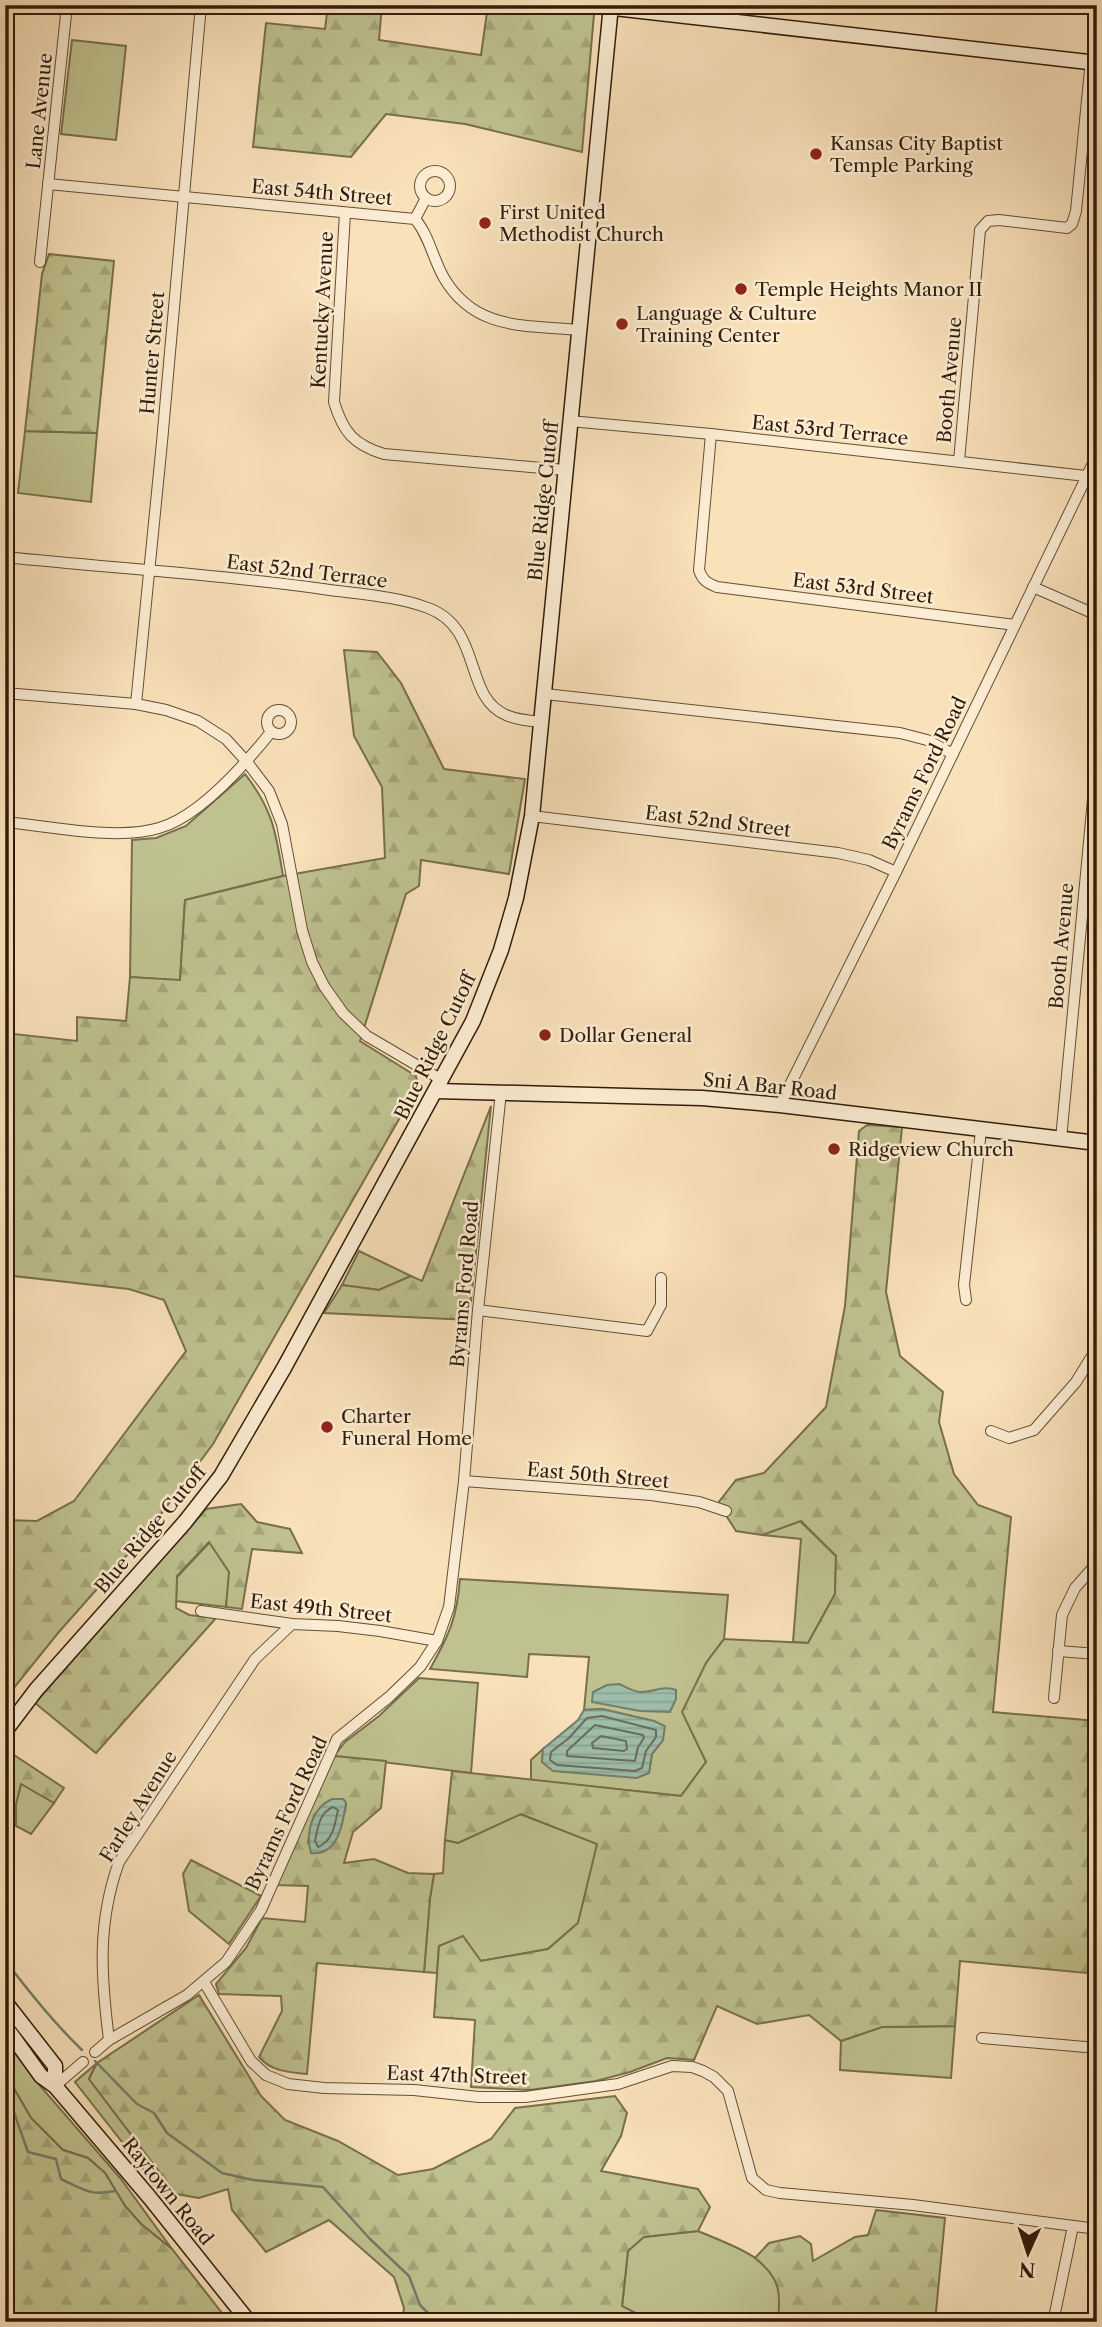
<svg xmlns="http://www.w3.org/2000/svg" width="1102" height="2327" viewBox="0 0 1102 2327" font-family="'Libre Caslon Text',serif">
	<defs>
		<pattern id="forest-firs" width="22" height="20" patternUnits="userSpaceOnUse" patternTransform="scale(1.75)"><rect width="22" height="20" fill="#bfc28f"/><path d="M5 1l3.5 6h-7zM16 11l3.5 6h-7z" fill="#a5a67a"/></pattern>
		<pattern id="water-rules" width="6" height="5" patternUnits="userSpaceOnUse" patternTransform="scale(1.75)"><rect width="6" height="5" fill="#9fbeaa"/><path d="M0 2.5h6" fill="none" stroke="#89a391"/></pattern>
	</defs>
	<rect width="100%" height="100%" fill="#f9e1ba"/>
	<filter id="stains"><feTurbulence type="fractalNoise" baseFrequency=".00286" numOctaves="4"/><feColorMatrix values="0 0 0 0 .2 0 0 0 0 .09 0 0 0 0 .02 0 0 0 .5 -.17"/></filter>
	<radialGradient id="worn" r=".72"><stop offset=".6" stop-color="#630" stop-opacity="0"/><stop offset="1" stop-color="#630" stop-opacity=".3"/></radialGradient>
	<!-- green -->
	<g fill="#bfc28f" stroke="#786f4c" stroke-width="2">
		<path d="M72 40 126 46 116 140 61 134Z"/>
		<path d="M25 431 97 433 91 502 18 493Z"/>
		<path d="M245 774C273 810 276 833 283 876L185 900 180 981 130 977 132 840 156 838 186 826Z"/>
		<path d="M359 1251 411 1276 379 1290 342 1285Z"/>
		<path d="M800 1521 836 1556 835 1594 808 1643 793 1642 801 1539 762 1535Z"/>
		<path d="M210 1542 230 1572 226 1607 176 1601 177 1577Z"/>
		<path d="M460 1579 728 1595 724 1639 706 1663V1762L681 1796 531 1780V1760L543 1749 542 1762 649 1772 652 1754 663 1740 654 1721 602 1709 584 1710 589 1657 529 1654 527 1677 430 1669C449 1635 457 1618 460 1579Z"/>
		<path d="M419 1678 478 1683 471 1773 334 1756 345 1742 379 1716Z"/>
		<path d="M21 1783 54 1803 31 1834 16 1826V1804Z"/>
		<path d="M520 1814 598 1844 578 1923 548 1949 481 1961 439 1946 437 1973 424 1972 430 1898 434 1874 443 1873 445 1840 458 1843Z"/>
		<path d="M955 2026 951 2078 840 2070 841 2041 882 2027Z"/>
		<path d="M5 2039 35 2080 121 2179 172 2249 141 2224 125 2206 105 2173 88 2158 63 2150 31 2118 5 2073Z"/>
		<path d="M97 2063 89 2079 176 2194 169 2202 75 2082Z"/>
		<path d="M698 2231C727 2244 776 2257 780 2295 781 2303 778 2313 778 2322H653L622 2307 628 2251 643 2237Z"/>
	</g>
	<!-- forest -->
	<g fill="url(#forest-firs)" stroke="#786f4c" stroke-width="2" fill-rule="evenodd">
		<path d="M328 5H382L379 40 481 55 488 5H524L594 14 582 152 465 124 386 114 351 157 253 147 266 23 325 29Z"/>
		<path d="M49 254 114 261 97 433 25 431 42 274Z"/>
		<path d="M344 650 377 652 401 683 444 769 525 779 509 874 421 860 419 886 406 894 360 1041 416 1076 418 1086 213 1444 150 1529 58 1633 5 1699V1520L37 1521 74 1501 186 1351 164 1300 129 1289 5 1275V1033L77 1041V1017L126 1021 130 977 180 980 185 900 283 876 385 858 382 787 354 736Z"/>
		<path d="M491 1106 469 1320 324 1313 342 1285 379 1290 411 1276 422 1281Z"/>
		<path d="M867 1125 902 1127 886 1292 900 1356 943 1392 939 1422 954 1474 978 1505 1011 1517 993 1712 1097 1721V1974L960 1961 955 2026 882 2027 841 2041 809 2015 757 2024 717 2006 694 2060 667 2058 630 2072 596 2081 530 2090 471 2087 475 2020 434 2017 439 1946 463 1936 481 1961 548 1949 578 1923 597 1844 521 1814 458 1843 445 1840 452 1771 681 1796 706 1762 682 1712 706 1663 724 1639 808 1643 835 1594 836 1556 801 1521 762 1535 736 1531 718 1503 736 1480 764 1473 826 1407 845 1306 859 1131Z"/>
		<path d="M241 1504 257 1522 290 1529 302 1553 252 1549 242 1609 226 1607 229 1572 209 1542 177 1576 176 1608 189 1615 216 1618 96 1753 35 1703 206 1509Z"/>
		<path d="M5 1749 64 1788 54 1803 21 1784 16 1804V1826L5 1820Z"/>
		<path d="M334 1756 386 1761 381 1808 353 1832 344 1863 374 1859 408 1873 434 1874 430 1898 424 1972 317 1963 307 2074C289 2072 272 2072 259 2057L282 2011 281 1996 219 1994 216 1984 246 1948 262 1918 305 1922 308 1886 276 1885ZM343 1799 346 1803 345 1812 308 1842 314 1815Z"/>
		<path d="M191 1860 261 1896 229 1944 189 1911 183 1874Z"/>
		<path d="M199 1995 261 2096 285 2120 338 2141 398 2175 433 2169 491 2139 515 2108 615 2096 627 2113 621 2136 601 2171 698 2189 710 2207 698 2231 644 2237 628 2251 622 2306 653 2322H402L404 2308 394 2277 329 2220 266 2252 232 2210 228 2189 199 2198 176 2194 89 2079 97 2063Z"/>
		<path d="M5 2073 31 2118 63 2150 88 2158 105 2173 125 2206 141 2224 172 2249 229 2322H5Z"/>
		<path d="M876 2210 945 2218 935 2322H778C781 2291 780 2278 755 2258L769 2243 800 2236 811 2244 813 2261 855 2237 868 2235Z"/>
	</g>
	<!-- water -->
	<g fill="url(#water-rules)" stroke="#737d6a" stroke-width="2">
		<path d="M619 1684C626 1687 633 1692 641 1692 654 1692 664 1685 676 1690V1699L670 1712 640 1711 592 1702 593 1692 607 1685Z"/>
		<path d="M602 1709 654 1721 665 1726 663 1740 652 1754 649 1773 637 1778 553 1771 542 1762 543 1749 578 1720 584 1710Z"/>
		<path d="M332 1799H343L346 1803C343 1824 338 1856 311 1853 305 1833 312 1808 332 1799Z"/>
	</g>
	<g fill="none" stroke-linecap="round" stroke-linejoin="round">
		<!-- shore -->
		<g stroke="#686d5a" stroke-width="2">
			<path d="M602 1716 656 1730V1737L646 1751 642 1768 635 1771 557 1765 550 1760 551 1752 569 1738 587 1718Z"/>
			<path d="M595 1725 643 1735 644 1738 638 1747 635 1761 567 1756V1751Z"/>
			<path d="M601 1736 626 1741 627 1749 624 1751 593 1748 592 1743Z"/>
			<path d="M333 1807 338 1810C335 1824 333 1841 318 1847L315 1841C318 1827 319 1813 333 1807Z"/>
		</g>
		<!-- stream -->
		<g stroke="#737d6a" stroke-width="2.5">
			<path d="M5 1960C29 1992 53 2022 82 2050"/>
			<path d="M95 2061 137 2104 154 2113 167 2133 222 2173 253 2180 323 2187 370 2239 409 2276 420 2305 437 2322"/>
			<path d="M5 2101 11 2104 28 2152 56 2159 61 2179C84 2190 90 2196 115 2191"/>
		</g>
		<!-- street casing -->
		<g stroke="#634d36" stroke-width="12">
			<g id="street">
				<circle cx="435" cy="186" r="15"/>
				<path d="M48 184 415 219C429 235 433 259 444 278 475 331 526 325 580 330"/>
				<path d="M345 213 334 402C343 432 354 445 384 454L565 470"/>
				<path d="M415 219 426 198"/>
				<path d="M40 262 67 5"/>
				<path d="M570 421 711 434 1086 476"/>
				<path d="M711 434 699 570C702 580 707 583 717 587L1015 625"/>
				<path d="M959 461 980 230 988 221 999 220 1067 228 1072 224 1076 211 1090 70 1095 61"/>
				<path d="M5 557C111 568 218 574 323 589 358 594 396 596 428 608 483 628 463 697 506 715 517 720 530 721 542 722"/>
				<path d="M1033 587 1090 612 1097 620"/>
				<path d="M5 693 136 704 166 710 198 721 226 739 247 762 269 791 282 824 302 930 312 962 324 986 343 1013 367 1036 442 1080"/>
				<path d="M545 694 900 733 927 740 953 754"/>
				<path d="M136 704 162 442 201 5"/>
				<circle cx="279" cy="722" r="12"/>
				<path d="M532 816 838 853 869 860 896 872"/>
				<path d="M5 822C49 826 117 841 159 828 199 817 246 763 271 732"/>
				<path d="M780 1105 896 872 1097 455"/>
				<path d="M1061 1139 1097 757"/>
				<path d="M966 1300 964 1285 981 1130"/>
				<path d="M478 1310 647 1331 661 1305V1278"/>
				<path d="M991 1431 1009 1438 1034 1430 1076 1382 1097 1348"/>
				<path d="M464 1481 651 1495 699 1502 726 1511"/>
				<path d="M201 1611 292 1624 338 1626 380 1631 437 1641"/>
				<path d="M1058 1651 1097 1654"/>
				<path d="M1054 1698 1062 1615 1075 1588 1097 1563"/>
				<path d="M204 1982 251 2061 266 2075 288 2084 324 2088 414 2090 479 2097H525L618 2084 672 2066 692 2067 703 2071 714 2077 728 2091 752 2178 766 2190 780 2193 913 2205 1097 2229"/>
				<path d="M982 2038 1097 2048"/>
				<path d="M109 2040C101 1977 97 1923 119 1862L255 1659 292 1624"/>
				<path d="M95 2052 109 2040 187 1995 226 1962 261 1910 337 1739 389 1697 420 1667 437 1641 449 1607 464 1481 478 1310 501 1092"/>
				<path d="M55 2086 83 2062"/>
				<path d="M1059 2322 1055 2313 1073 2226"/>
			</g>
		</g>
		<!-- secondary casing -->
		<g stroke="#311c0a" stroke-width="17">
			<g id="secondary">
				<path d="M588 5 1097 63"/>
				<path d="M437 1091 702 1098 780 1105 1097 1143"/>
				<path d="M5 1731 36 1690 185 1522 221 1476 284 1368 473 1021 501 950 516 898 532 816 611 5"/>
				<path d="M5 2002 55 2066V2086"/>
				<path d="M5 2026 41 2076 55 2086 150 2198 249 2322"/>
			</g>
		</g>
		<!-- street -->
		<use href="#street" stroke="#fbecd2" stroke-width="10"/>
		<!-- secondary -->
		<use href="#secondary" stroke="#fbecd2" stroke-width="14"/>
	</g>
	<!-- markers -->
	<g fill="#8f2418" stroke="#fbecd2" stroke-width="2.5">
		<circle cx="816" cy="154" r="7"/>
		<circle cx="485" cy="223" r="7"/>
		<circle cx="741" cy="289" r="7"/>
		<circle cx="622" cy="324" r="7"/>
		<circle cx="545" cy="1035" r="7"/>
		<circle cx="834" cy="1149" r="7"/>
		<circle cx="327" cy="1427" r="7"/>
	</g>
	<g text-anchor="middle" stroke-width="5" stroke-linejoin="round" paint-order="stroke">
		<!-- street labels -->
		<g font-size="19" fill="#311c0a" stroke="#fbecd2">
			<text transform="translate(39 111) rotate(-84)" y="7">Lane Avenue</text>
			<text transform="translate(322 192) rotate(5)" y="7">East 54th Street</text>
			<text transform="translate(322 310) rotate(-87)" y="7">Kentucky Avenue</text>
			<text transform="translate(152 353) rotate(-85)" y="7">Hunter Street</text>
			<text transform="translate(949 380) rotate(-85)" y="7">Booth Avenue</text>
			<text transform="translate(830 430) rotate(6)" y="7">East 53rd Terrace</text>
			<text transform="translate(543 501) rotate(-84)" y="7">Blue Ridge Cutoff</text>
			<text transform="translate(307 571) rotate(7)" y="7">East 52nd Terrace</text>
			<text transform="translate(863 588) rotate(7)" y="7">East 53rd Street</text>
			<text transform="translate(924 773) rotate(-64)" y="7">Byrams Ford Road</text>
			<text transform="translate(718 821) rotate(7)" y="7">East 52nd Street</text>
			<text transform="translate(1061 946) rotate(-85)" y="7">Booth Avenue</text>
			<text transform="translate(435 1046) rotate(-64)" y="7">Blue Ridge Cutoff</text>
			<text transform="translate(770 1086) rotate(6)" y="7">Sni A Bar Road</text>
			<text transform="translate(464 1284) rotate(-85)" y="7">Byrams Ford Road</text>
			<text transform="translate(598 1475) rotate(5)" y="7">East 50th Street</text>
			<text transform="translate(150 1529) rotate(-50)" y="7">Blue Ridge Cutoff</text>
			<text transform="translate(321 1608) rotate(6)" y="7">East 49th Street</text>
			<text transform="translate(138 1806) rotate(-58)" y="7">Farley Avenue</text>
			<text transform="translate(286 1813) rotate(-65)" y="7">Byrams Ford Road</text>
			<text transform="translate(457 2075) rotate(2)" y="7">East 47th Street</text>
			<text transform="translate(168 2191) rotate(51)" y="7">Raytown Road</text>
		</g>
		<!-- poi labels -->
		<g font-size="19" fill="#311c0a" stroke="#fbecd2" text-anchor="start">
			<text x="830" y="150">Kansas City Baptist<tspan x="830" dy="22">Temple Parking</tspan></text>
			<text x="499" y="219">First United<tspan x="499" dy="22">Methodist Church</tspan></text>
			<text x="755" y="296">Temple Heights Manor II</text>
			<text x="636" y="320">Language &amp; Culture<tspan x="636" dy="22">Training Center</tspan></text>
			<text x="559" y="1042">Dollar General</text>
			<text x="848" y="1156">Ridgeview Church</text>
			<text x="341" y="1423">Charter<tspan x="341" dy="22">Funeral Home</tspan></text>
		</g>
	</g>
	<!-- margin -->
	<rect width="1102" height="2327" fill="none" stroke="#f9e1ba" stroke-width="28"/>
	<rect x="7" y="7" width="1088" height="2313" fill="none" stroke="#311c0a" stroke-width="3.5"/>
	<rect x="14" y="14" width="1074" height="2299" fill="none" stroke="#311c0a" stroke-width="2"/>
	<!-- north arrow -->
	<g transform="translate(1028 2253) rotate(183)" stroke="#fbecd2" stroke-width="5" paint-order="stroke">
	<path d="M0-5L12 26L0 18L-12 26Z" fill="#311c0a"/>
	<text y="-10" font-size="19" font-weight="bold" text-anchor="middle" fill="#311c0a">N</text>
	</g>
	<rect width="100%" height="100%" filter="url(#stains)"/>
	<rect width="100%" height="100%" fill="url(#worn)"/>
</svg>
